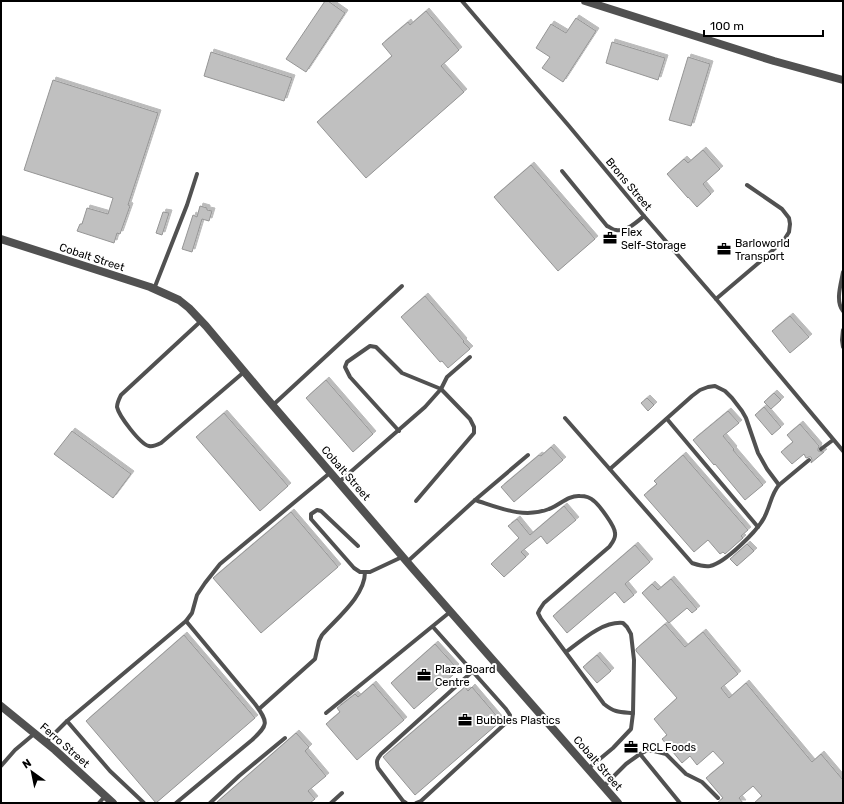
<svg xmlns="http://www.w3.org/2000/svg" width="844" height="804" viewBox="0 0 844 804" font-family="Rubik,sans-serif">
	<defs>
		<filter id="shadow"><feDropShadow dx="3" dy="-3" stdDeviation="0" flood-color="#0004"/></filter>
	</defs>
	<rect width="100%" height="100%" fill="#fff"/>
	<!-- building -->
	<g fill="#c0c0c0" stroke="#959595" filter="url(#shadow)">
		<path d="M325 1H328L345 13 306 72 286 59Z"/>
		<path d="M426 11 459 50 441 66 464 92 366 178 317 122 392 56 382 44 408 22 410 25Z"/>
		<path d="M576 18 596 31 563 82 542 68 550 57 536 48 551 24 566 33Z"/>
		<path d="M612 42 665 58 658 80 606 63Z"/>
		<path d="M211 52 292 78 284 101 204 76Z"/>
		<path d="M688 57 710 64 691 126 669 120Z"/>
		<path d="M53 80 158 113 128 205 130 206 120 234 117 233 114 243 77 231 80 224H82L87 208 108 214 113 198 24 170Z"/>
		<path d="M703 150 720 169 703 184 711 194 697 207 688 197V198L667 174 684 159 688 163Z"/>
		<path d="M531 165 595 239 558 271 494 197Z"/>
		<path d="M200 206 207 208V210L212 211 209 221 202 219 192 252 182 249 193 215 197 217Z"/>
		<path d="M163 212 169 213 162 235 156 233Z"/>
		<path d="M425 296 464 341 463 342 470 349 448 368 442 361 440 362 401 317Z"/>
		<path d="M790 316 809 337 790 353 772 331Z"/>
		<path d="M326 380 373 434 353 452 306 398Z"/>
		<path d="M774 393 781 400 771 409 764 402Z"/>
		<path d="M647 398 654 405 648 411 641 403Z"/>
		<path d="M764 407 781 427 772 435 755 415Z"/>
		<path d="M728 411 739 423 723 436 734 449 733 450 763 485 745 500 715 464 714 465 693 440Z"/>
		<path d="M224 413 288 486 260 511 196 437Z"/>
		<path d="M800 424 819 446 818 449V451L824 452 811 463 812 460 811 457H809L806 458 804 454 792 464 781 452 793 442 787 435Z"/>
		<path d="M72 431 131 474 113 498 54 454Z"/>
		<path d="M551 447 563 460 514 502 501 487 539 455 541 456Z"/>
		<path d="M683 455 748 530 741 536 743 538 725 554 723 552 720 554 708 540 694 552 644 495 657 484 654 481Z"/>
		<path d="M564 506 576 520 547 544 541 536 521 552 526 557 504 577 491 564 519 538 508 526 517 519 530 535Z"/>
		<path d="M291 512 338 567 261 633 213 578Z"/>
		<path d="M747 544 754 551 737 566 730 559Z"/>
		<path d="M635 545 650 562 625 584 634 595 624 603 615 592 567 633 553 616Z"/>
		<path d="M671 579 697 609 692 613 687 608 669 623 642 593 652 584 658 590Z"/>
		<path d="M665 624 685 647 703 632 738 674 721 688 729 698 746 683 812 762 821 754 843 780V803H754L762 796 753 786 739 798 743 803H717L723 798 706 778 724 763 713 751 697 765 690 756 682 763 662 739 667 735 654 719 677 698 636 651V649Z"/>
		<path d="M184 635 255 718 156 803 86 721Z"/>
		<path d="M435 644 456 667 452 671 454 674 414 709 391 683Z"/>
		<path d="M597 655 611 671 597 683 583 667Z"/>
		<path d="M373 684 404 720 357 760 326 724 340 712 337 708 355 694 358 697Z"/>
		<path d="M465 687 468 691 472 687 501 721 415 795 383 757Z"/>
		<path d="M296 733 309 747 305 751 326 776 308 791 315 799 310 803H216Z"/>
	</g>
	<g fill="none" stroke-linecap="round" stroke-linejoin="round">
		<!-- service -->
		<g stroke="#515151" stroke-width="4">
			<path d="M462 1 569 126 644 216 716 299 843 451"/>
			<path d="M562 171 607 226C610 227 613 230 616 230 626 232 637 222 644 216"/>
			<path d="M843 272C841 284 835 301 843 311"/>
			<path d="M154 289 187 205 197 174"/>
			<path d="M716 299 762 260 784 240 789 232 790 224 789 218 782 209 747 185"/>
			<path d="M201 321 121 395C119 399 117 403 117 407 119 416 140 444 149 446 153 447 157 445 161 443L244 372"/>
			<path d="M843 330 842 340 843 347"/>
			<path d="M273 405 402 286"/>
			<path d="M565 418 692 563C698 565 703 567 710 566 725 563 757 531 764 518 770 507 771 494 779 485L809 460"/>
			<path d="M667 419 758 527"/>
			<path d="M399 431 350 377 345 367 347 362 370 346 376 347 402 373 441 389 470 419 474 427V433L416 501"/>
			<path d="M821 449 833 440"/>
			<path d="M610 469 692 396 700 390 708 387 715 386 725 391 732 398 742 411 746 418 758 453 762 460 767 469 779 485"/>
			<path d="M339 482 425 407 441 389 447 377 470 357"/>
			<path d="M475 500C500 508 524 519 549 509 560 505 568 495 580 496 585 496 590 497 594 501 599 505 615 526 615 533 616 539 612 543 609 547L544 603 540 609 538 613 541 619 604 704C615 713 620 712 633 713"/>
			<path d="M358 546 321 511 317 510 311 514V519L354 568 360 572H370L402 557"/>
			<path d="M407 562 475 500 528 455"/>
			<path d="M566 652C582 640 603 621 623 623L627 627 631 634 634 660 633 713 631 729 613 748 589 768"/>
			<path d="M259 709 315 659 319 641 322 635C337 618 365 596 365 572"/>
			<path d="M326 713 450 612"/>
			<path d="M67 721 110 771 144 803"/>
			<path d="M46 742 67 721 186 621 192 613 197 595 205 583 220 564 331 472"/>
			<path d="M640 754 680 803"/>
			<path d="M1 766 15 750 34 734"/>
			<path d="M604 786 626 764 640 754 646 751H654L666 754 686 774 702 782 718 798"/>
			<path d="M99 803 105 796"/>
			<path d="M176 803 252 740C268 725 269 723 255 704L186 621"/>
			<path d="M210 803 239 776 285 738"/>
			<path d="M331 803 342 793"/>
			<path d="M406 803 403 801 378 768C376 761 377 759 381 754L473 671"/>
			<path d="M416 803 421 801 508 721 509 719 510 715 506 709 433 627"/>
		</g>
		<!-- minor -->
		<g stroke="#515151" stroke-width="8">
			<path d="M585 1 774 61 843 80"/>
			<path d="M1 239 150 287 179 300 189 308 206 326 263 394 414 570 618 803"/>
			<path d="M1 706 55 750 113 803"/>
		</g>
	</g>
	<!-- icons -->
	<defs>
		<g id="office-bare" transform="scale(1.08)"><path d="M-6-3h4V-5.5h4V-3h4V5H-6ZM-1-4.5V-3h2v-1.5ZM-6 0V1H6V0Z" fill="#000" stroke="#fff" stroke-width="2.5" paint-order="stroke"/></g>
	</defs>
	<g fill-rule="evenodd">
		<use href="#office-bare" x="610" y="238"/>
		<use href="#office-bare" x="724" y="249"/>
		<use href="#office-bare" x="424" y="675"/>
		<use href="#office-bare" x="465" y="720"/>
		<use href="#office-bare" x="631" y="747"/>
	</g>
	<g text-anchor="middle" stroke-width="4" stroke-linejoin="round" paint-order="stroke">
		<!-- street labels -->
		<g font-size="11" fill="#000" stroke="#fff">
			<text transform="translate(629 184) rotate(50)" y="4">Brons Street</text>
			<text transform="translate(92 257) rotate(18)" y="4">Cobalt Street</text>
			<text transform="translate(346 473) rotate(49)" y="4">Cobalt Street</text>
			<text transform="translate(65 745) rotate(41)" y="4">Ferro Street</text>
			<text transform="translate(598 763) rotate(49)" y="4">Cobalt Street</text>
		</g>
		<!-- poi labels -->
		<g font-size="11" fill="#000" stroke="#fff" text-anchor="start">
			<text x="621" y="236">Flex<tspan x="621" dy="13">Self-Storage</tspan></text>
			<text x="735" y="247">Barloworld<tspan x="735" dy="13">Transport</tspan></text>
			<text x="435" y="673">Plaza Board<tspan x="435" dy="13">Centre</tspan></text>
			<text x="476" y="724">Bubbles Plastics</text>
			<text x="642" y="751">RCL Foods</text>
		</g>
	</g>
	<!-- border -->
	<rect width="844" height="804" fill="none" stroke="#000000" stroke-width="4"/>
	<!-- north arrow -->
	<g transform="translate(32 772) rotate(327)" stroke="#ffffff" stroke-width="3" paint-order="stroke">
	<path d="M0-3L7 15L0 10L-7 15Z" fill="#000000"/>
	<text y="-6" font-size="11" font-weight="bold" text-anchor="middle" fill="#000000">N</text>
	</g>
	<!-- scale -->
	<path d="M704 30v6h119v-6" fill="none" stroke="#000000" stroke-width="2"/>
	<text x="710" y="30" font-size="12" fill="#000000" stroke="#ffffff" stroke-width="3" paint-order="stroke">100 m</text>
</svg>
